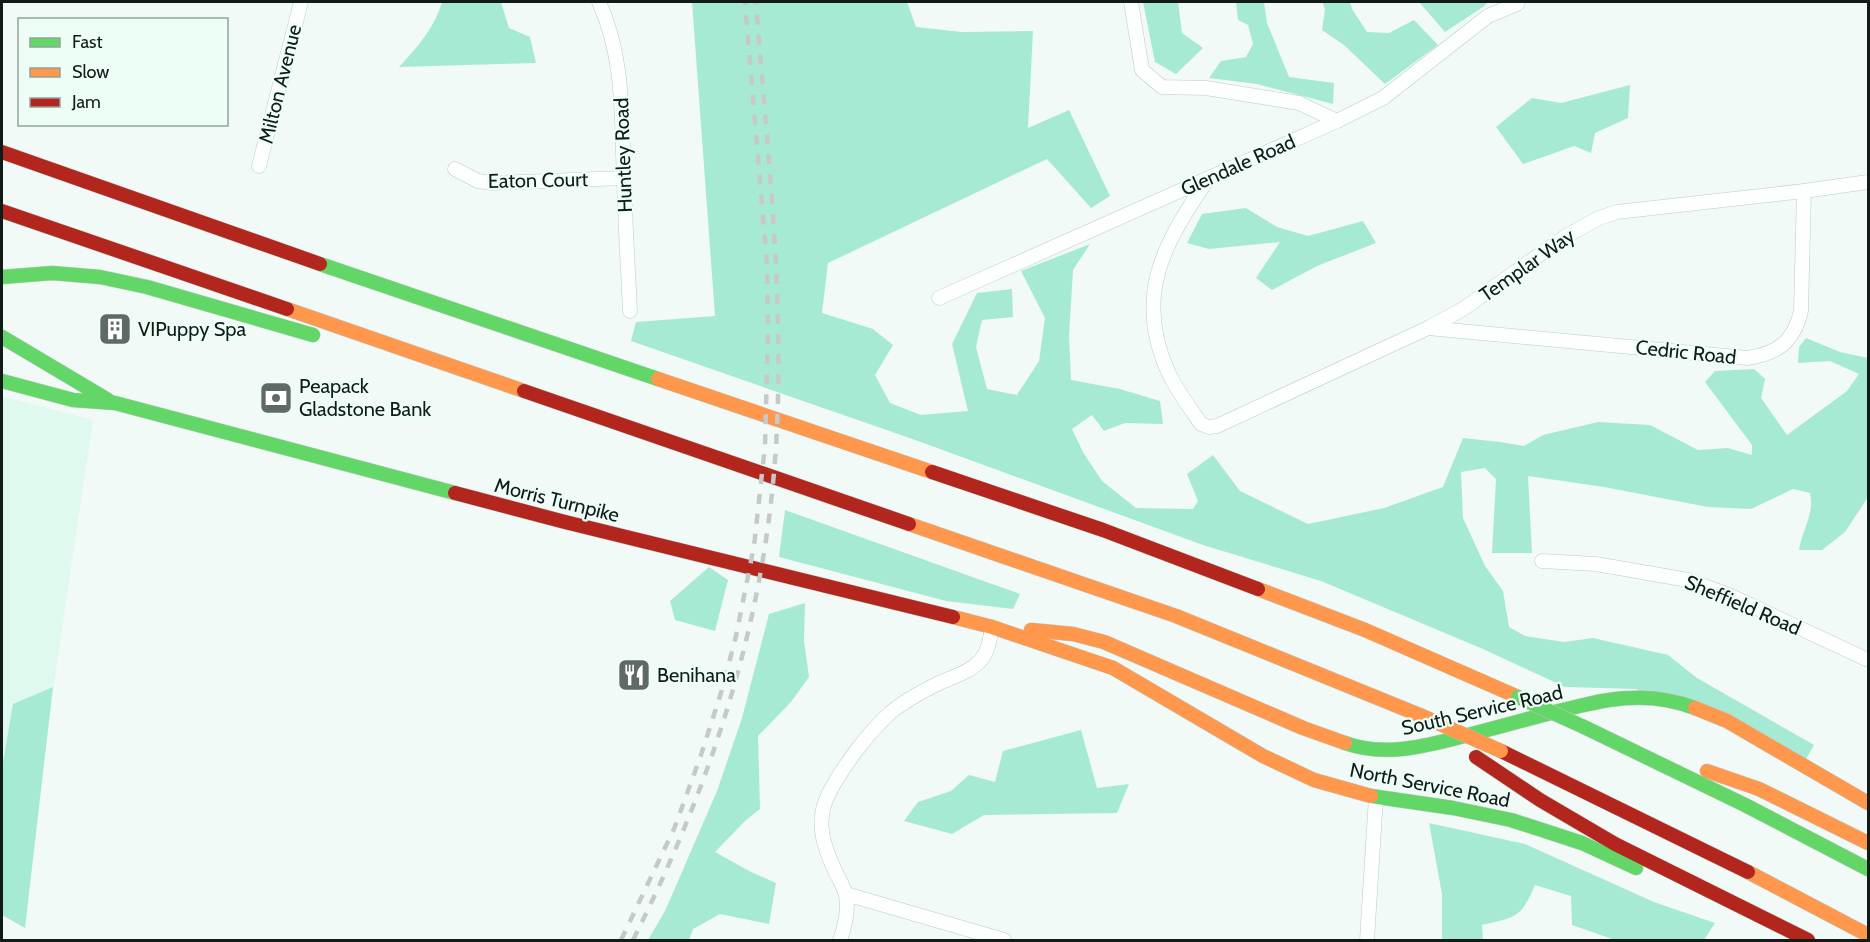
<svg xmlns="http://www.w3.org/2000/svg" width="1870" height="942" viewBox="0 0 1870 942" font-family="Cabin,sans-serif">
	<rect width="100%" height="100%" fill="#f1faf6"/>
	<!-- built -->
	<path fill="#e0f9ef" d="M2 396 93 420 25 879 2 873Z"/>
	<!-- forest -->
	<g fill="#a7ead4">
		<path d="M442 2H501L509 28 530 37 536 63 399 67C417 48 435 27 442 2Z"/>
		<path d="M692 2H907L916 27 962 32 1033 31 1028 128 1069 110 1110 196 1091 208 1047 159 828 263 822 313 873 329 893 345 875 375 890 403 921 415 968 411 952 344 977 293 1012 289 1013 317 982 320 976 347 987 389 1017 395 1039 361 1045 318 1021 271 1090 244 1073 270 1069 336 1071 380 1120 389 1160 401 1163 424 1125 423 1104 431 1092 415 1072 429 1083 452 1102 481 1136 508 1193 509 1198 501 1187 474 1213 455 1240 491 1308 524 1384 508 1443 487 1463 438 1500 442 1524 446 1543 435 1598 422 1650 425 1698 450 1728 448 1752 455V445L1705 382 1715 371 1754 369 1765 379 1761 398 1787 435 1847 391 1859 374 1830 361 1798 363 1799 347 1806 338 1840 352 1868 358V497L1845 532 1822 550H1799C1802 530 1815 513 1810 493L1793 489 1751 509 1708 507 1604 487 1528 476 1532 553H1492L1496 479 1485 468 1461 472 1463 518 1485 566 1503 591 1509 627 1525 636 1564 642 1593 638 1668 655 1697 678 1814 745 1805 761 1636 689 1565 687 1483 649 1321 581 1203 545 918 441 631 341 636 322 715 316Z"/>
		<path d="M1143 2H1178L1182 33 1203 48 1176 74 1155 62Z"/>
		<path d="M1236 2H1264L1267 23 1289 77 1334 83 1333 104 1257 84 1209 78 1221 61 1246 57 1253 44 1248 25 1238 20Z"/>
		<path d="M1322 2H1350L1352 9 1367 32 1389 33 1414 20 1438 45 1385 84 1344 45 1322 30 1325 9Z"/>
		<path d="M1419 2H1488L1483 7 1445 32Z"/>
		<path d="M1630 85 1628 118 1595 133 1591 153 1574 146 1523 164 1496 127 1532 98 1561 103Z"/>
		<path d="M1246 208 1277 227 1308 236 1363 221 1376 243 1317 266 1272 290 1256 278 1280 242 1209 249 1187 243 1202 214Z"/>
		<path d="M785 510 1020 594 1013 609 946 601 779 557Z"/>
		<path d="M709 567 728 580 715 631 675 620 670 601Z"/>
		<path d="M805 603 804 641 809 677 791 702 758 736 760 809 746 820 715 852 751 872 776 883 769 924 720 914 693 929 689 940H648L665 911 717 791 742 718 769 614Z"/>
		<path d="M53 687 25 928 2 915V768L13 704Z"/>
		<path d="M1081 730 1097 788 1129 784 1117 813 984 815 952 834 904 821 918 802 951 791 969 775 995 782 1003 751Z"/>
		<path d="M1429 823 1525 844 1654 902 1715 923 1704 940H1615L1572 925 1571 896 1535 885C1521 918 1516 917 1482 925L1483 940H1442V894Z"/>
	</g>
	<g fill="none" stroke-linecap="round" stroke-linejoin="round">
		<!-- street casing -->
		<g stroke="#c0cac6" stroke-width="15">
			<g id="street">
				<path d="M599 2C625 60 621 116 624 178 625 222 628 267 630 311"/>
				<path d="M1131 2 1142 70 1162 87 1206 88 1299 103 1337 121"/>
				<path d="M259 166 301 2"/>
				<path d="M455 169 478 181 492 183 624 178"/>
				<path d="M1208 179C1164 243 1133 296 1169 374 1178 392 1190 408 1201 424L1209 427 1217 426 1428 328 1463 309 1566 236 1599 218 1617 212 1804 191 1868 182"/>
				<path d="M939 298 1337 121 1383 98 1488 16 1517 4 1518 2"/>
				<path d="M1428 328 1747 358C1777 354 1794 342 1801 311L1804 191"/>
				<path d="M1542 561 1596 564 1688 580 1729 595 1868 660"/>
				<path d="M846 894 1004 940"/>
				<path d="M840 940C845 926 849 911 846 896 845 889 840 881 837 875 824 848 814 822 829 793 843 766 868 733 890 713 904 701 921 692 937 684 951 677 969 673 980 661 989 651 990 638 992 627"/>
				<path d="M1367 940 1376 797"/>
			</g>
		</g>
		<!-- fast casing -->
		<g stroke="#c0cac6" stroke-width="15">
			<g id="fast">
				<path d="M320 264 658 379"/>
				<path d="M2 277 52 273 100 277 147 287 313 335"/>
				<path d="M2 337 108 400"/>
				<path d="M2 381 73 400 115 403 455 493"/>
				<path d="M1584 727 1745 805 1868 869"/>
				<path d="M1345 743C1381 756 1417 748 1453 739 1484 731 1516 722 1547 714 1598 701 1643 688 1695 708"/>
				<path d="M1371 796 1453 808 1511 820 1582 843 1636 868"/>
			</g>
		</g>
		<!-- slow casing -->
		<g stroke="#c0cac6" stroke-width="15">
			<g id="slow">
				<path d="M287 309 524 391"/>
				<path d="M658 379 932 472"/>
				<path d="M909 524 1176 616 1422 716"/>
				<path d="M1258 589 1365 630 1518 697"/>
				<path d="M953 617 992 627 1113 668 1263 756 1314 780 1371 796"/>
				<path d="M1031 630 1073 634 1104 642 1303 728 1345 743"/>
				<path d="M1695 708 1727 721 1868 803"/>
				<path d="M1707 771 1759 789 1868 843"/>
				<path d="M1748 872 1868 935"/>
			</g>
		</g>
		<!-- jam casing -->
		<g stroke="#c0cac6" stroke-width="15">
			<g id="jam">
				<path d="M2 152 320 264"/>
				<path d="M2 211 287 309"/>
				<path d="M524 391 909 524"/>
				<path d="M932 472 1103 530 1258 589"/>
				<path d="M455 493 565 522 953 617"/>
				<path d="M1501 751 1748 872"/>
				<path d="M1476 757 1540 800 1615 844 1808 940"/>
			</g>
		</g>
		<!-- street -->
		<use href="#street" stroke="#fdfefe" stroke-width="14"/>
		<!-- fast -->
		<use href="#fast" stroke="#63d668" stroke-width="14"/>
		<!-- slow -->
		<use href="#slow" stroke="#ff974d" stroke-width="14"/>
		<!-- jam -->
		<use href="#jam" stroke="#b3261e" stroke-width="14"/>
		<!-- rail -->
		<g stroke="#c6c9c8" stroke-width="4.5" stroke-dasharray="10 10" stroke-linecap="butt">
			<path d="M621 940 674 829 700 758 721 693 736 636 754 546 765 446 768 331 767 265 745 2"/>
			<path d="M633 940C711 785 765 622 776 446 785 297 767 150 756 2"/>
		</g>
		<!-- fast-bridge casing -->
		<g stroke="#c0cac6" stroke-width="15" stroke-linecap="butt">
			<path id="fast-bridge" d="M1518 697 1584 727"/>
		</g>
		<!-- slow-bridge casing -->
		<g stroke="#c0cac6" stroke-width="15" stroke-linecap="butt">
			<path id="slow-bridge" d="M1422 716 1501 751"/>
		</g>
		<!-- fast-bridge -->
		<use href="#fast-bridge" stroke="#63d668" stroke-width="14"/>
		<!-- slow-bridge -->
		<use href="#slow-bridge" stroke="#ff974d" stroke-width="14"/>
	</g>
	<!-- icons -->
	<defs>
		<g id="building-square" transform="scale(1.725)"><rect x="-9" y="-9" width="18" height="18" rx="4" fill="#5f6965" stroke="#edfef7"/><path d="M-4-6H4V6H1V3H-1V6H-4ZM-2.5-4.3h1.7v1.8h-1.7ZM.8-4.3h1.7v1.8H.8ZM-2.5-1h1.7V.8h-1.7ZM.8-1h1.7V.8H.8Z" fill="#fff"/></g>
		<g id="bank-square" transform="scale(1.725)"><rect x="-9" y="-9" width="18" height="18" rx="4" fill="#5f6965" stroke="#edfef7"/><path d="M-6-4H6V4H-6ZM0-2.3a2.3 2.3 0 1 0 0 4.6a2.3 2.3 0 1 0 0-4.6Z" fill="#fff"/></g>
		<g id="restaurant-square" transform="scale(1.725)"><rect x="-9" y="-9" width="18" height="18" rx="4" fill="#5f6965" stroke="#edfef7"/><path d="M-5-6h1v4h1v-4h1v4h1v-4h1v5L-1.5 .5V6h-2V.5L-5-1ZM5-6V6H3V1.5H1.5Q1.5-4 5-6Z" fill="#fff"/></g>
	</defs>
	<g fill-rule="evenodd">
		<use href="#building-square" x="115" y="329"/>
		<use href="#bank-square" x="276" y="398"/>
		<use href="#restaurant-square" x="634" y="675"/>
	</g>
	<g text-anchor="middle" stroke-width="4.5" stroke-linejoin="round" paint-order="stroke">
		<!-- street labels -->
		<g font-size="20" fill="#111b17" stroke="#edfef7">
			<text transform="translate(280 84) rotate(-76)" y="7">Milton Avenue</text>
			<text transform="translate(623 155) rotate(-92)" y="7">Huntley Road</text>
			<text transform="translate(1238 165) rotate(-24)" y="7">Glendale Road</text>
			<text transform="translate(538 180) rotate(-1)" y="7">Eaton Court</text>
			<text transform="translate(1527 265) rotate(-35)" y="7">Templar Way</text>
			<text transform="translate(1686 352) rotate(6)" y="7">Cedric Road</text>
			<text transform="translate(557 500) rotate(14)" y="7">Morris Turnpike</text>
			<text transform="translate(1743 605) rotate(23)" y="7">Sheffield Road</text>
			<text transform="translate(1482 710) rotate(-13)" y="7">South Service Road</text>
			<text transform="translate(1430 785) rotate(11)" y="7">North Service Road</text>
		</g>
		<!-- poi labels -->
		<g font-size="20" fill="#111b17" stroke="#edfef7" text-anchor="start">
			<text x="138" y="336">VIPuppy Spa</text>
			<text x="299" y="393">Peapack<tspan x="299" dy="23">Gladstone Bank</tspan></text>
			<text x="657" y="682">Benihana</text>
		</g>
	</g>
	<!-- border -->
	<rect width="1870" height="942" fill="none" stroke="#111b17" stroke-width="6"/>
	<!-- legend -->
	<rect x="18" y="18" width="210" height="108" fill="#edfef7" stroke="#95a39d" stroke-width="1.5"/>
	<rect x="30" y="38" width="30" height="9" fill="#63d668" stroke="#95a39d" stroke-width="1.5"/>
	<text x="72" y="48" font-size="18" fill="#111b17">Fast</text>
	<rect x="30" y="68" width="30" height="9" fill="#ff974d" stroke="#95a39d" stroke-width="1.5"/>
	<text x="72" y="78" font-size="18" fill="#111b17">Slow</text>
	<rect x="30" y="98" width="30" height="9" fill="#b3261e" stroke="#95a39d" stroke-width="1.5"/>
	<text x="72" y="108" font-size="18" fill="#111b17">Jam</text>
</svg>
